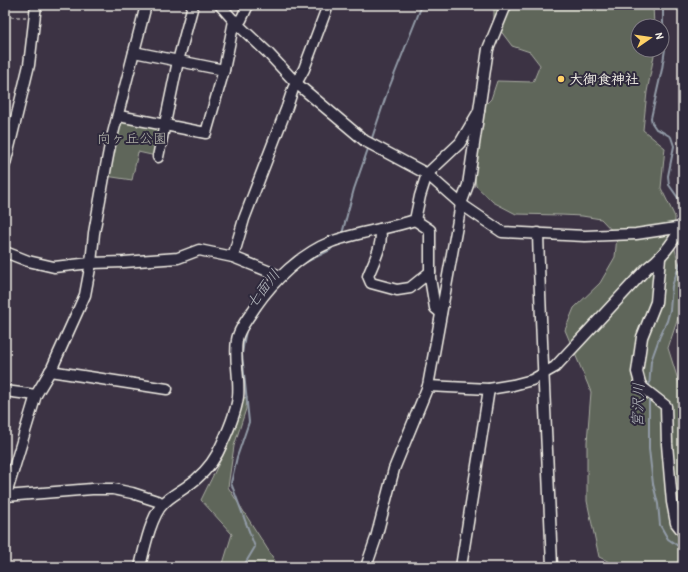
<svg xmlns="http://www.w3.org/2000/svg" width="688" height="572" viewBox="0 0 688 572" font-family="'Patrick Hand','Klee One',sans-serif">
	<rect width="100%" height="100%" fill="#3c3344"/>
	<filter id="ink" filterUnits="userSpaceOnUse"><feTurbulence type="fractalNoise" baseFrequency=".025" numOctaves="2"/><feDisplacementMap in="SourceGraphic" scale="8" xChannelSelector="R" yChannelSelector="G"/><feConvolveMatrix kernelMatrix="1 2 1 2 8 2 1 2 1" color-interpolation-filters="sRGB"/></filter>
	<g filter="url(#ink)">
		<!-- green -->
		<g fill="#5e665a" stroke="#a9aca1">
			<path d="M494 5H653L654 26H638V50H655L647 92 643 130 665 148 661 188 675 217V249L683 282V303L668 348 683 396V567H620L599 557 587 501V442L591 392 565 330 574 308 600 283 615 257 617 236 601 219 582 216 561 215 516 214 493 202 476 186 472 152 479 111 491 99 497 81 533 82 540 65 530 52 512 46 494 22Z"/>
			<path d="M121 119 162 127 156 156 138 152 132 180 106 176Z"/>
			<path d="M247 397 246 409 234 446 228 487 277 564 275 567H222L232 534 201 500 226 449 241 399Z"/>
		</g>
		<g fill="none" stroke-linecap="round" stroke-linejoin="round">
			<!-- stream -->
			<g stroke="#929ba7" stroke-width="2">
				<path d="M663 5V23L665 49 662 69 651 118 652 123 656 129 661 131 671 137 674 146 668 176 669 185 683 205"/>
				<path d="M371 141 387 93 422 5"/>
				<path d="M342 234 354 189 369 146"/>
				<path d="M304 263 330 250 335 244"/>
				<path d="M649 389 651 361 660 336 667 321 670 310 672 286 683 255"/>
				<path d="M649 398V449L653 484 658 504 660 525 668 539 681 548 683 553"/>
				<path d="M243 567 255 547 231 483 237 457 249 422 242 354 244 341 246 331 261 308"/>
			</g>
			<!-- minor casing -->
			<g stroke="#f4f1e8" stroke-width="13">
				<g id="minor">
					<path d="M220 5 234 21 268 53 296 83 365 141 427 174 461 204 502 232 585 236 636 234 683 227"/>
					<path d="M134 52 224 70"/>
					<path d="M119 116 206 133 224 70 234 21 241 20 248 5"/>
					<path d="M158 157 178 61 193 5"/>
					<path d="M5 164 29 65 36 5"/>
					<path d="M415 220 430 230V278L435 308 441 313"/>
					<path d="M380 229C384 244 373 263 368 276L371 283 397 290 410 288 430 272"/>
					<path d="M538 233C541 345 548 456 552 567"/>
					<path d="M5 252 28 261 54 267 91 263 124 262 178 258 199 250 233 257 280 276"/>
					<path d="M233 257 244 219 287 107 293 89 304 69 328 5"/>
					<path d="M660 258 656 302 642 337 637 372 640 383 643 388 666 406 667 444 672 502 676 523 683 532"/>
					<path d="M50 371 167 389"/>
					<path d="M428 386 489 389 513 385 532 380 555 367 647 268C663 256 671 245 681 228"/>
					<path d="M5 391 36 395"/>
					<path d="M6 496 92 489H113L132 493 163 503"/>
					<path d="M5 498 36 395 52 368 85 295 91 263 94 233 104 177 110 145 146 5"/>
					<path d="M140 567C144 550 151 515 164 503 171 496 179 492 186 487 199 478 210 467 217 454 224 440 236 413 238 397 240 379 234 359 237 340 238 330 250 315 256 306 274 280 301 254 331 242 358 232 388 229 415 220L420 196 427 174 460 143 479 111"/>
					<path d="M366 567 376 538 394 469 428 386 461 204 468 185 488 49 506 5"/>
					<path d="M461 567 489 389"/>
				</g>
			</g>
			<!-- path -->
			<path stroke="#f4f1e8" stroke-width="1" stroke-dasharray="3 3" stroke-linecap="butt" d="M5 17H26"/>
			<!-- minor -->
			<use href="#minor" stroke="#2f2a3d" stroke-width="10"/>
		</g>
	</g>
	<!-- markers -->
	<circle fill="#ffd166" stroke="#2f2a3d" stroke-width="1.5" cx="561" cy="79" r="4"/>
	<g text-anchor="middle" stroke-width="4" stroke-linejoin="round" paint-order="stroke">
		<!-- poi labels -->
		<g font-size="14" font-weight="bold" fill="#f4f1e8" stroke="#2f2a3d" text-anchor="start">
			<text x="569" y="84">大御食神社</text>
		</g>
		<!-- park labels -->
		<g font-size="14" fill="#b8b9af" stroke="#2f2a3d">
			<text x="132" y="143">向ヶ丘公園</text>
		</g>
		<!-- water labels -->
		<g font-size="15" font-style="italic" fill="#b3b7bc" stroke="#2f2a3d">
			<text transform="translate(263 289) rotate(-52)" y="5">七面川</text>
			<text transform="translate(638 405) rotate(-88)" y="5">宮沢川</text>
		</g>
	</g>
	<!-- margin -->
	<rect width="688" height="572" fill="none" stroke="#2f2a3d" stroke-width="20"/>
	<rect x="10" y="10" width="668" height="552" fill="none" stroke="#f4f1e8" stroke-width="1.5" filter="url(#ink)"/>
	<!-- north arrow -->
	<g transform="translate(650 38) rotate(77)"><circle r="19" fill="#2f2a3d" stroke="#7e7a81"/>
	<path d="M0-3L7 15L0 10L-7 15Z" fill="#ffd166"/>
	<text y="-6" font-size="11" font-weight="bold" text-anchor="middle" fill="#f4f1e8">N</text>
	</g>
</svg>
